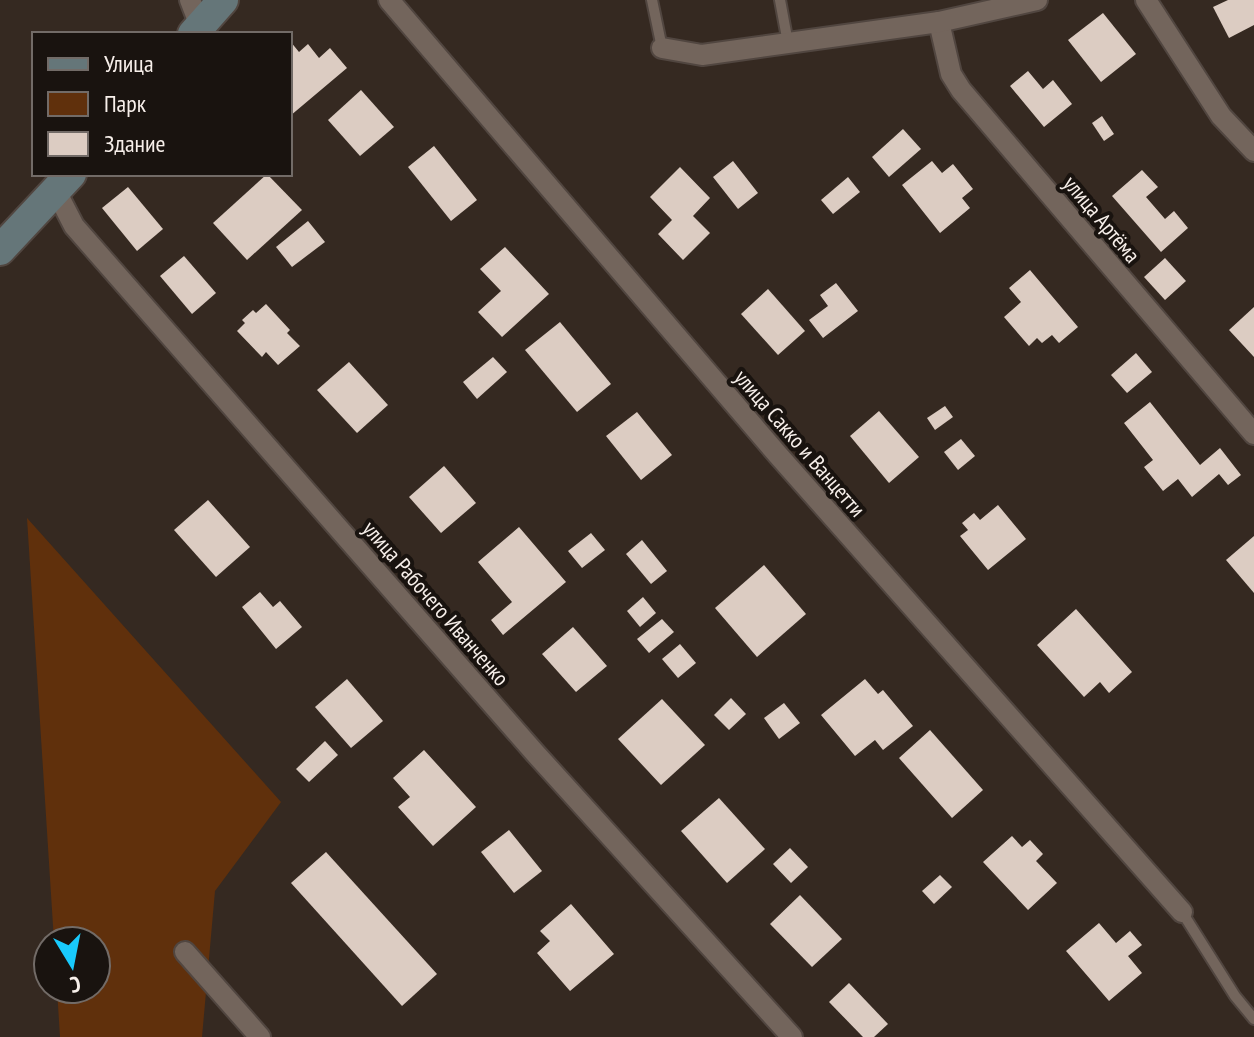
<svg xmlns="http://www.w3.org/2000/svg" width="1254" height="1037" viewBox="0 0 1254 1037" font-family="'PT Sans Narrow',sans-serif">
	<rect width="100%" height="100%" fill="#352921"/>
	<!-- green -->
	<path fill="#60300c" d="M27 518 281 802 215 891 202 1037H60L57 989H96V941H54Z"/>
	<!-- building -->
	<g fill="#dcccc2">
		<path d="M1228 0H1254V25L1229 38 1213 7Z"/>
		<path d="M1103 13 1136 54 1101 82 1068 40Z"/>
		<path d="M290 41 299 52 308 44 319 58 330 48 347 68 290 116Z"/>
		<path d="M1028 71 1043 89 1053 80 1072 104 1044 127 1010 86Z"/>
		<path d="M361 90 394 127 360 156 328 120Z"/>
		<path d="M1102 116 1114 134 1104 141 1092 123Z"/>
		<path d="M903 129 921 149 889 177 872 157Z"/>
		<path d="M434 146 477 200 451 221 408 167Z"/>
		<path d="M733 161 758 193 738 209 713 177Z"/>
		<path d="M932 161 942 173 953 164 973 189 962 198 970 208 940 233 902 185Z"/>
		<path d="M680 167 710 198 693 216 710 233 683 260 658 234 672 220 650 197Z"/>
		<path d="M1142 170 1158 187 1146 197 1165 219 1174 211 1188 228 1161 252 1112 196Z"/>
		<path d="M267 174 302 210 247 260 213 223Z"/>
		<path d="M848 177 860 192 833 214 821 200Z"/>
		<path d="M128 187 163 229 137 251 102 208Z"/>
		<path d="M308 221 325 242 292 267 276 247Z"/>
		<path d="M505 247 549 294 502 337 478 312 501 291 480 269Z"/>
		<path d="M184 256 216 293 192 314 160 276Z"/>
		<path d="M1165 258 1186 281 1165 300 1144 277Z"/>
		<path d="M1030 270 1078 327 1059 343 1052 335 1042 343 1037 338 1029 346 1004 317 1021 302 1009 288Z"/>
		<path d="M836 283 858 311 823 338 809 320 828 306 820 295Z"/>
		<path d="M768 289 805 331 778 355 741 314Z"/>
		<path d="M266 304 290 330 287 333 300 346 278 365 266 352 262 357 237 331 245 323 242 320 253 310 256 313Z"/>
		<path d="M1254 307V357L1229 330Z"/>
		<path d="M560 322 611 384 577 412 525 350Z"/>
		<path d="M1136 353 1152 372 1127 393 1111 375Z"/>
		<path d="M493 357 507 372 477 399 463 382Z"/>
		<path d="M349 362 388 405 357 433 317 390Z"/>
		<path d="M1150 402 1200 465 1220 448 1241 475 1228 485 1219 474 1192 497 1178 479 1163 491 1144 467 1153 460 1124 423Z"/>
		<path d="M945 406 953 417 935 430 927 418Z"/>
		<path d="M879 411 919 457 889 483 850 436Z"/>
		<path d="M637 412 672 455 641 480 606 436Z"/>
		<path d="M961 439 975 456 958 470 944 452Z"/>
		<path d="M444 466 476 503 441 533 409 497Z"/>
		<path d="M208 500 250 547 216 577 174 530Z"/>
		<path d="M998 505 1026 539 988 570 960 536 968 530 962 523 974 513 980 520Z"/>
		<path d="M519 527 566 582 503 635 491 620 512 602 478 562Z"/>
		<path d="M591 533 605 550 582 568 568 551Z"/>
		<path d="M1254 536V593L1226 560Z"/>
		<path d="M642 540 667 571 651 584 626 554Z"/>
		<path d="M764 565 806 614 757 657 715 608Z"/>
		<path d="M260 592 273 607 280 601 302 627 276 649 242 607Z"/>
		<path d="M643 597 656 613 640 627 627 611Z"/>
		<path d="M1076 609 1132 672 1109 693 1100 682 1084 697 1037 645Z"/>
		<path d="M662 619 674 632 649 653 637 639Z"/>
		<path d="M573 627 607 666 576 692 542 654Z"/>
		<path d="M680 644 696 663 678 678 662 659Z"/>
		<path d="M347 679 383 721 351 748 315 707Z"/>
		<path d="M865 679 878 694 883 690 913 726 883 750 875 740 855 756 821 715Z"/>
		<path d="M731 698 746 714 729 730 714 715Z"/>
		<path d="M662 699 705 745 661 785 618 739Z"/>
		<path d="M784 703 800 723 779 739 764 718Z"/>
		<path d="M930 730 983 790 952 818 899 758Z"/>
		<path d="M325 741 338 755 309 782 296 769Z"/>
		<path d="M424 750 476 807 433 846 398 807 410 797 393 778Z"/>
		<path d="M719 798 765 849 727 883 681 831Z"/>
		<path d="M509 830 542 871 514 893 481 852Z"/>
		<path d="M1012 836 1022 847 1030 840 1043 854 1036 861 1057 883 1028 910 983 862Z"/>
		<path d="M790 848 808 867 791 883 773 864Z"/>
		<path d="M326 852 437 974 402 1006 291 883Z"/>
		<path d="M940 875 952 887 934 904 922 891Z"/>
		<path d="M800 895 842 939 812 967 770 924Z"/>
		<path d="M571 904 614 954 570 991 537 953 550 941 540 931Z"/>
		<path d="M1099 923 1116 943 1130 931 1142 945 1128 956 1142 973 1109 1001 1066 951Z"/>
		<path d="M849 983 888 1024 874 1037H863L829 1002Z"/>
	</g>
	<g fill="none" stroke-linecap="round" stroke-linejoin="round">
		<!-- lane casing -->
		<g stroke="#514640" stroke-width="14">
			<g id="lane">
				<path d="M652 0 662 48"/>
				<path d="M780 0 788 43"/>
				<path d="M1182 912 1235 996 1254 1019"/>
			</g>
		</g>
		<!-- street casing -->
		<g stroke="#514640" stroke-width="24">
			<g id="street">
				<path d="M190 0 200 26"/>
				<path d="M389 0 778 455 1182 912"/>
				<path d="M1146 0 1221 116 1254 151"/>
				<path d="M939 22 951 74 961 90 1254 434"/>
				<path d="M662 48 702 55 939 22 1037 0"/>
				<path d="M56 191 74 226 535 753 792 1037"/>
				<path d="M185 952 260 1037"/>
			</g>
		</g>
		<!-- secondary casing -->
		<g stroke="#514640" stroke-width="34">
			<g id="secondary">
				<path d="M193 34 223 0"/>
				<path d="M0 250 71 174"/>
			</g>
		</g>
		<!-- lane -->
		<use href="#lane" stroke="#73655c" stroke-width="10"/>
		<!-- street -->
		<use href="#street" stroke="#73655c" stroke-width="20"/>
		<!-- secondary -->
		<use href="#secondary" stroke="#657679" stroke-width="30"/>
	</g>
	<g text-anchor="middle" stroke-width="8" stroke-linejoin="round" paint-order="stroke">
		<!-- street labels -->
		<g font-size="22" fill="#f7efea" stroke="#19130f">
			<text transform="translate(1102 219) rotate(50)" y="8">улица Артёма</text>
			<text transform="translate(800 443) rotate(49)" y="8">улица Сакко и Ванцетти</text>
			<text transform="translate(436 603) rotate(49)" y="8">улица Рабочего Иванченко</text>
		</g>
	</g>
	<!-- legend -->
	<rect x="32" y="32" width="260" height="144" fill="#19130f" stroke="#726b67" stroke-width="2"/>
	<rect x="48" y="58" width="40" height="12" fill="#657679" stroke="#726b67" stroke-width="2"/>
	<text x="104" y="72" font-size="24" fill="#f7efea">Улица</text>
	<rect x="48" y="92" width="40" height="24" fill="#60300c" stroke="#726b67" stroke-width="2"/>
	<text x="104" y="112" font-size="24" fill="#f7efea">Парк</text>
	<rect x="48" y="132" width="40" height="24" fill="#dcccc2" stroke="#726b67" stroke-width="2"/>
	<text x="104" y="152" font-size="24" fill="#f7efea">Здание</text>
	<!-- north arrow -->
	<g transform="translate(72 965) rotate(170)"><circle r="38" fill="#19130f" stroke="#726b67" stroke-width="2"/>
	<path d="M0-6L14 30L0 20L-14 30Z" fill="#19cafc"/>
	<text y="-12" font-size="22" font-weight="bold" text-anchor="middle" fill="#f7efea">С</text>
	</g>
</svg>
